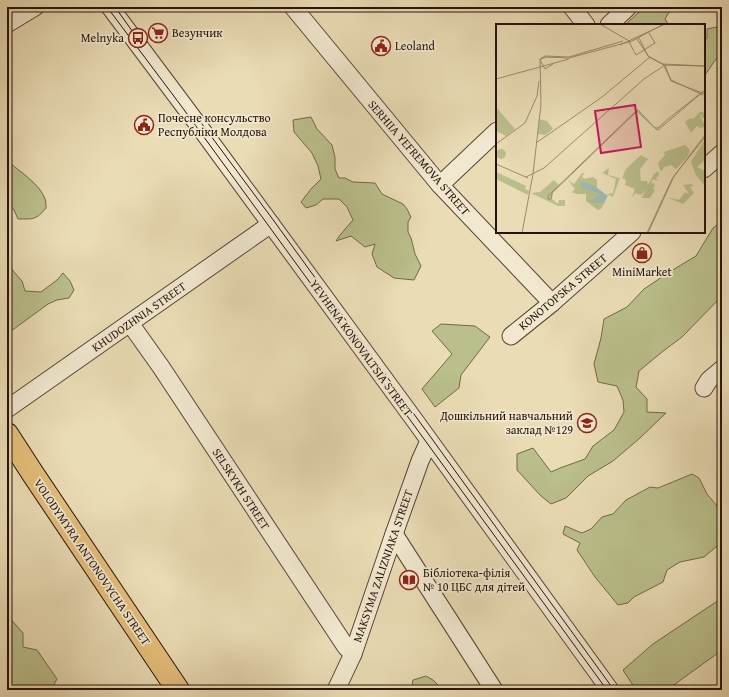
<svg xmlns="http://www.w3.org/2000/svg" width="729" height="697" viewBox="0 0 729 697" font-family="'Gentium Book Plus',serif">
	<rect width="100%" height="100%" fill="#eadcb5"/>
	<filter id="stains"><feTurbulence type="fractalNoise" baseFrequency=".005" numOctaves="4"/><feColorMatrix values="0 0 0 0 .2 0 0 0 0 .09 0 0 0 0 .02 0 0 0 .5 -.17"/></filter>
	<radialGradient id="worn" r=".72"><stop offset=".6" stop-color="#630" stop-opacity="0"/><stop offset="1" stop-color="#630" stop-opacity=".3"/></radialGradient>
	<!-- green -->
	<g fill="#babf8b" stroke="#70684a">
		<path d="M645 7H672L665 19 669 25H626L629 21Z"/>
		<path d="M722 26V58L716 59 705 75 704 78V40L707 38V29Z"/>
		<path d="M311 117 317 129 332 145 335 157V169L339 178H345L353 182 375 183 382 194 403 204 407 209 411 217 408 222V232L411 238 415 254 421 266 414 280 394 278 377 267 372 254 375 244 365 247 351 236 336 241 340 235 353 220 347 207 339 199H323L316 205 306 208 301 202 311 189 321 179 318 166 312 153 294 132 293 120Z"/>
		<path d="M7 160 9 162C20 172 40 184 45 199 46 201 46 205 46 208 36 220 34 219 18 219L14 210 7 201Z"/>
		<path d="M722 221V296L682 337 662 352 639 371 636 387 647 399V412L666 413 640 438 613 461 588 476 566 498 551 504 541 496 517 470V454L533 448 551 472 560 468 585 459 593 446 614 430 624 412 623 400 617 386 598 382 594 364 601 338 604 319 627 307 644 289 671 271 696 256 713 228Z"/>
		<path d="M7 264 22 281 25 291 41 292 57 280 63 273 70 281 74 290 69 298 57 300 48 304 7 334V308L12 302 7 292Z"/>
		<path d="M441 324 475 326 490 337 461 375 459 388 435 407 422 389 452 354 432 331Z"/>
		<path d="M692 474 699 478 707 494 722 512V542L704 557 680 562 667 570 663 582 634 597 628 603 618 605 595 577 577 550 580 543 563 534 565 526 582 533 591 529 602 517 613 514 626 500 650 487 658 488Z"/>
		<path d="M722 598V650L667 690H636L623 670 653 644Z"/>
		<path d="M7 615 23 633V647L37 650 57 679 51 690H7Z"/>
		<path d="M426 676 433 680 443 690H411L413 680Z"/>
	</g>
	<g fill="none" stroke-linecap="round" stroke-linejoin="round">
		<!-- minor casing -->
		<g stroke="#584435" stroke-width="19">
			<g id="minor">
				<path d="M110 7 196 122 413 418 610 690"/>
				<path d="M293 7 440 185 552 303"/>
				<path d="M572 7 586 25"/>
				<path d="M7 24 35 7"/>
				<path d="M609 25 628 7"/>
				<path d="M704 169 722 153"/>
				<path d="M440 185 497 131"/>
				<path d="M131 323 134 329 161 367 346 647 353 654"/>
				<path d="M511 336 552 303 632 232"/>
				<path d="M704 388 709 380 722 369"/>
				<path d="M7 409 271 224"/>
				<path d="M394 534 494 690"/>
				<path d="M336 690 353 654 394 534 420 461 429 441"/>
			</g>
		</g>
		<!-- major casing -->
		<g stroke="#27120a" stroke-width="24">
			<path id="major" d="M7 434 33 474 178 690"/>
		</g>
		<!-- minor -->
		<use href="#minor" stroke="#f1e8cf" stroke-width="17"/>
		<!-- major -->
		<use href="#major" stroke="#e5be7a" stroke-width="22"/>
		<!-- tram -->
		<g stroke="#27120a" stroke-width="1">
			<path d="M107 7 182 107 607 690"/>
			<path d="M115 7 143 46"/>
			<path d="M202 124 274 221 614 690"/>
		</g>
	</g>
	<!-- icons -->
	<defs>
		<g id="supermarket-ring" transform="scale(1)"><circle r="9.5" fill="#f1e8cf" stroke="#8f2418" stroke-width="1.5"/><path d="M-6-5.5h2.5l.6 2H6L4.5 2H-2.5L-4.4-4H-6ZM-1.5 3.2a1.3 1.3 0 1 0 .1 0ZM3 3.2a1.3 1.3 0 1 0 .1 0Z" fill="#8f2418"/></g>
		<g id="bus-ring" transform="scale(1)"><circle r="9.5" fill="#f1e8cf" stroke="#8f2418" stroke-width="1.5"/><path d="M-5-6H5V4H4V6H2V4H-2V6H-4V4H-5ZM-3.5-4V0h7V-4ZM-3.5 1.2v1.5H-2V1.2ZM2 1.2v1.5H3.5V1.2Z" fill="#8f2418"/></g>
		<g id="civic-ring" transform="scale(1)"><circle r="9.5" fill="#f1e8cf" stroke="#8f2418" stroke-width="1.5"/><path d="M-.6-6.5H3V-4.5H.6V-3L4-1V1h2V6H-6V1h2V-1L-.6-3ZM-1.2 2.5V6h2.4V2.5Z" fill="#8f2418"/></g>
		<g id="shop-ring" transform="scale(1)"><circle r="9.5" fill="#f1e8cf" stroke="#8f2418" stroke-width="1.5"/><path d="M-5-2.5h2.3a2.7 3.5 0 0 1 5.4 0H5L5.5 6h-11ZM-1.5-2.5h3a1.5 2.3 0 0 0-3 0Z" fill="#8f2418"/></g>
		<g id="school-ring" transform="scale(1)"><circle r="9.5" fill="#f1e8cf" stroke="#8f2418" stroke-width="1.5"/><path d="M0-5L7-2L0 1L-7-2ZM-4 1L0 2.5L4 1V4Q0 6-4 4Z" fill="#8f2418"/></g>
		<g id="library-ring" transform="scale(1)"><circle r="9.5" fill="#f1e8cf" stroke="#8f2418" stroke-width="1.5"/><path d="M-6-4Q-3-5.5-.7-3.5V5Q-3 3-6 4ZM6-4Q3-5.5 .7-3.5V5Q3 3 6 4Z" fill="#8f2418"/></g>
	</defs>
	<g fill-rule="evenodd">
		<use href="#supermarket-ring" x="158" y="33"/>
		<use href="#bus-ring" x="138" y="38"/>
		<use href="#civic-ring" x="381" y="46"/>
		<use href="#civic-ring" x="144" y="125"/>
		<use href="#shop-ring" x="642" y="253"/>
		<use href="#school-ring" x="587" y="423"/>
		<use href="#library-ring" x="409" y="580"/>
	</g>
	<g text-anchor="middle" stroke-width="3.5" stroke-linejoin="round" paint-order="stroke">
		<!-- poi labels -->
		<g font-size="12" fill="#27120a" stroke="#f1e8cf" text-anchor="start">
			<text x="172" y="37">Везунчик</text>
			<text x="124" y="42" text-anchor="end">Melnyka</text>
			<text x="395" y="50">Leoland</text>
			<text x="158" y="122">Почесне консульство<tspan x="158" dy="14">Республіки Молдова</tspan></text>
			<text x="642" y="276" text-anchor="middle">MiniMarket</text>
			<text x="573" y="420" text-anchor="end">Дошкільний навчальний<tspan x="573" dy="14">заклад №129</tspan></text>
			<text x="423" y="577">Бібліотека-філія<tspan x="423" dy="14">№ 10 ЦБС для дітей</tspan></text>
		</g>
		<!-- street labels -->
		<g font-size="12" fill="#27120a" stroke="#f1e8cf">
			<text transform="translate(419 158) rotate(49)" y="4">SERHIIA YEFREMOVA STREET</text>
			<text transform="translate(563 292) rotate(-40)" y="4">KONOTOPSKA STREET</text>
			<text transform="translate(139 317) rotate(-35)" y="4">KHUDOZHNIA STREET</text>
			<text transform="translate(361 348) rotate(54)" y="4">YEVHENA KONOVALTSIA STREET</text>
			<text transform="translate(241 489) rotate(57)" y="4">SELSKYKH STREET</text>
			<text transform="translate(92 562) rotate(56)" y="4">VOLODYMYRA ANTONOVYCHA STREET</text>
			<text transform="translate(383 566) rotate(-71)" y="4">MAKSYMA ZALIZNIAKA STREET</text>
		</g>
	</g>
	<!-- overview -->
	<g transform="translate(496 24)">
		<rect width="209" height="209" fill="#eadcb5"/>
		<path d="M0 83 19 105 10 112 0 107ZM204 88H207L209 90 208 94 205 93 207 90 204 92 209 102 206 104 202 98 206 105 201 102 195 109 189 98 194 94 197 95ZM43 95 51 97 57 105 49 111 42 110ZM209 115V136L201 143 209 147V162L200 151 195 138ZM189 121 194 126 192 132 180 145 175 141 168 143 166 147 164 146 162 139 169 131 168 128ZM0 130a5 5 0 1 1 10 0a5 5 0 1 1-10 0ZM145 131 152 135 144 145 145 157H151L152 161 158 150 162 147 163 151 160 154 162 157 157 155 155 159 159 160 157 165 159 166 154 174H146L149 166 145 171 140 169 136 173 139 165 129 161 130 156 126 154 130 145ZM113 144 112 151 124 154 117 173 111 170 117 169 120 155 106 149ZM0 148 30 162 29 165 33 167 32 171 0 155ZM86 149 89 150 86 152 88 155 97 153 101 156V164L112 172 105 185 102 186 90 177V170H80L76 168 79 165 72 156 78 160ZM58 156 63 161 52 172 57 168 56 175 62 180 63 176H69V182H62L35 169 44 168ZM195 160 198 162 194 163 198 169 187 180 171 173 183 176 189 168 193 170 187 161Z" fill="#babf8b"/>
		<path d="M87 158 99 162 111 172 107 179 94 178 105 170 86 164 84 159Z" fill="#9abab5"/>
		<path fill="none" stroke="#9c8b71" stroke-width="1" d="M104 0 135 18M143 14 152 32 167 40 209 42M141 15 153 33 168 41 209 42M133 18 140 31 159 19 153 9M124 21 169 0M57 40 49 45 44 36 49 33 73 34 136 17 168 0M167 40 175 56 207 71M169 41 175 57 209 70M0 55 73 35M209 66 172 95 162 104H159L143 87 142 86H141L52 172V175H55L56 169 141 87 160 105 162 106 209 66M40 119 106 73 154 33M0 120 29 99 41 72 43 57M0 140 32 154M30 153 48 144 148 55 169 41M26 209 37 150 45 80 44 35 49 32 73 33 127 17M151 209 176 155 209 111M152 209 178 152 209 113"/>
		<path fill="#c2185b" fill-opacity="0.15" stroke="#c2185b" stroke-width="2" d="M139 81 145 123 105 129 99 87Z"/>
		<rect width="209" height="209" fill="none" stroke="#27120a" stroke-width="2"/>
	</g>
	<!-- margin -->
	<rect width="729" height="697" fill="none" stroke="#eadcb5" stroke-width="24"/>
	<rect x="8" y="8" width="713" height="681" fill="none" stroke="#27120a" stroke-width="2"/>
	<rect x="12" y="12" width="705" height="673" fill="none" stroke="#27120a"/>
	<rect width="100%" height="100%" filter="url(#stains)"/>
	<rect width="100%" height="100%" fill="url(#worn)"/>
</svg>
